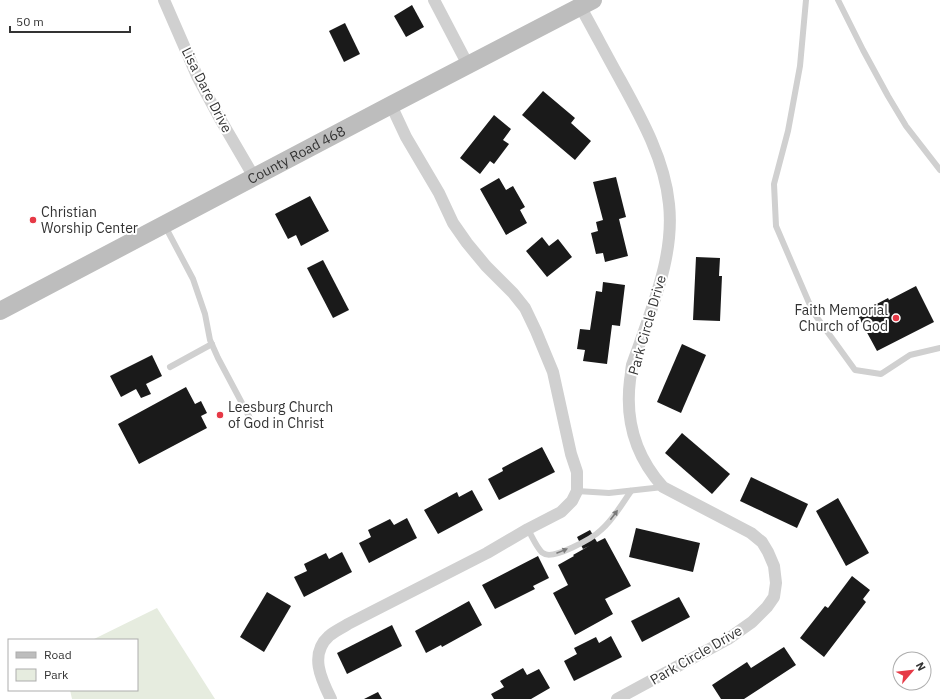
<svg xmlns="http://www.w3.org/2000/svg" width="940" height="699" viewBox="0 0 940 699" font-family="'IBM Plex Sans',sans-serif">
	<rect width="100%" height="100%" fill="#fff"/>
	<!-- green -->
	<path fill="#e6ecdf" d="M157 608 215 699H72L70 690H137V640H92Z"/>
	<!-- building -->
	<g fill="#1a1a1a">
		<path d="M412 5 424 27 406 37 394 16Z"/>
		<path d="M345 23 360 54 344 62 329 31Z"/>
		<path d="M543 91 575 118 571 123 591 141 575 160 522 115Z"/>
		<path d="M494 115 511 129 503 140 509 144 494 164 490 161 480 174 460 158Z"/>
		<path d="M616 177 626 217 619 219 628 256 605 262 603 253 596 254 591 233 598 231 596 222 603 220 593 182Z"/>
		<path d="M499 178 506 190 513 186 525 207 520 210 527 223 506 235 480 189Z"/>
		<path d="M310 196 329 231 301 246 296 235 288 239 275 214Z"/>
		<path d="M542 237 549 246 558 239 572 257 547 277 526 251Z"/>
		<path d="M696 257 720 258 719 276H722L720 321 693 320Z"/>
		<path d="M323 260 349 310 333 318 307 268Z"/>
		<path d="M603 282 625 285 620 326 612 325 607 364 583 361 585 350 577 349 580 329 590 330 596 291 602 292Z"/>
		<path d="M916 286 934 322 877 351 858 316 872 308 871 307 888 298 889 300Z"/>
		<path d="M682 344 706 355 681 413 657 402Z"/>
		<path d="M152 355 162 376 146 384 151 394 141 398 136 389 121 397 110 376Z"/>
		<path d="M186 387 195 404 201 401 207 413 201 416 207 428 139 464 118 424Z"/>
		<path d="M682 433 730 474 712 494 665 453Z"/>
		<path d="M542 447 555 472 499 500 488 479 503 471 502 468Z"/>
		<path d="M751 477 808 504 797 528 740 501Z"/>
		<path d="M472 490 483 510 438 534 424 510 457 492 459 497Z"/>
		<path d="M838 498 869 553 846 566 816 511Z"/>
		<path d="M407 518 417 538 369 563 359 543 371 537 368 530 390 519 394 525Z"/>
		<path d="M636 528 700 543 693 572 629 557Z"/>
		<path d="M590 530 597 542 605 538 631 586 605 599 613 614 575 635 553 593 568 585 558 565 574 556 573 555 589 546 583 549 577 537Z"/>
		<path d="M342 552 352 572 304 597 294 577 307 571 304 564 326 553 329 559Z"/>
		<path d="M538 556 549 578 533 586 535 589 495 609 482 585Z"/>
		<path d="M852 576 870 590 863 599 866 602 824 657 800 638 825 606 828 608Z"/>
		<path d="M267 592 291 606 264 652 240 637Z"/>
		<path d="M679 597 690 617 642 642 631 621Z"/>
		<path d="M469 601 482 625 442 647 441 645 426 653 415 631Z"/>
		<path d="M392 625 402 646 347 674 337 653Z"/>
		<path d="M611 636 622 657 574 681 564 661 577 654 574 648 596 637 599 643Z"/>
		<path d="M784 647 796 665 744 699H721L712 685 747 662 751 668Z"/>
		<path d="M523 668 527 675 539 669 550 688 531 699H494L491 694 504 687 500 681Z"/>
		<path d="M378 692 382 699H364Z"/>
	</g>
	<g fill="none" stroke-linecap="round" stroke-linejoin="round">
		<!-- lane -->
		<g stroke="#d0d0d0" stroke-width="6">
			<path d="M806 0 800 66 788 131 774 184 776 226 813 312 855 370 881 374 910 355 940 348"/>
			<path d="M838 0 863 50 888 96 906 126 940 170"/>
			<path d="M165 226 193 279 205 314 210 340 218 358 252 422"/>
			<path d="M170 367 212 344"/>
			<path d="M577 491 609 493 663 487"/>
			<path d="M528 529C531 535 538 550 543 553 552 561 593 538 601 530 612 521 623 503 631 491"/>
		</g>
		<!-- street -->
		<g stroke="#d0d0d0" stroke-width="12">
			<path d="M164 0 198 78 219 117 254 177"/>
			<path d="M434 0 468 65"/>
			<path d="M580 6C594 31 607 56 621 81 642 119 665 161 669 204 674 250 657 294 642 337 639 346 635 356 632 365 631 370 631 375 630 380 625 420 636 457 663 487L751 533 762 542 768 552 774 566 776 583 774 597 767 607 752 622 728 639 617 699"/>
			<path d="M331 699C321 679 309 654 329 636 335 631 342 628 348 624L487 553 528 529 561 512 572 501 577 491V472L571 454 553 372 536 331 525 308 513 293 486 266 467 243 453 223 439 193 406 137 391 105"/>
		</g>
		<!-- secondary -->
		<path stroke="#bdbdbd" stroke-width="18" id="s1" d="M0 311 391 105 593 0"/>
	</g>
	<!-- one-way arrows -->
	<defs><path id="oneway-solid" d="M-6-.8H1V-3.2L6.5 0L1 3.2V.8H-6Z"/></defs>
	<g fill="#7a7a7a">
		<use href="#oneway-solid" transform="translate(614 515) rotate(-53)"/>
		<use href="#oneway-solid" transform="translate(562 551) rotate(-22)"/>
	</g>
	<!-- markers -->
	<g fill="#e63946" stroke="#fff" stroke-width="1.5">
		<circle cx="33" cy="220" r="4"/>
		<circle cx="896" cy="318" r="4"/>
		<circle cx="220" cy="415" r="4"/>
	</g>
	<g text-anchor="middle" stroke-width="4" stroke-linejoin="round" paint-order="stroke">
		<!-- street labels -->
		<g font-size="14" fill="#333" stroke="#fff">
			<text transform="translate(207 90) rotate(63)" y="5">Lisa Dare Drive</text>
			<text dy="5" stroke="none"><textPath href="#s1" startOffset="335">County Road 468</textPath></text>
			<text transform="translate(647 325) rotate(-74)" y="5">Park Circle Drive</text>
			<text transform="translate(696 655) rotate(-30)" y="5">Park Circle Drive</text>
		</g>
		<!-- poi labels -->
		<g font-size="14" fill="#333" stroke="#fff" text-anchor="start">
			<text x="41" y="217">Christian<tspan x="41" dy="16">Worship Center</tspan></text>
			<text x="888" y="315" text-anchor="end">Faith Memorial<tspan x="888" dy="16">Church of God</tspan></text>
			<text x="228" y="412">Leesburg Church<tspan x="228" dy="16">of God in Christ</tspan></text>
		</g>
	</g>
	<!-- legend -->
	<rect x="8" y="639" width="130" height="52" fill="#ffffff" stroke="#adadad"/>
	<rect x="16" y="652" width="20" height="6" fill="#bdbdbd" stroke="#adadad"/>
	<text x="44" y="659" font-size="12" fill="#333333">Road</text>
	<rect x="16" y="669" width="20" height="12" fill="#e6ecdf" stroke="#adadad"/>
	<text x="44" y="679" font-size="12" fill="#333333">Park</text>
	<!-- north arrow -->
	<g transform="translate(912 671) rotate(62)"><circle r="19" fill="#ffffff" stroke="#adadad"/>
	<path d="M0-3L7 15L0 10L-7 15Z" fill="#e63946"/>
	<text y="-6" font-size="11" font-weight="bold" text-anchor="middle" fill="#333333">N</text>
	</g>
	<!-- scale -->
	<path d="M10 26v6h120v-6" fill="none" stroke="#333333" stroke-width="2"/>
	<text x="16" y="26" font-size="12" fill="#333333" stroke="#ffffff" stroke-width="3" paint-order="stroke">50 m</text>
</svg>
